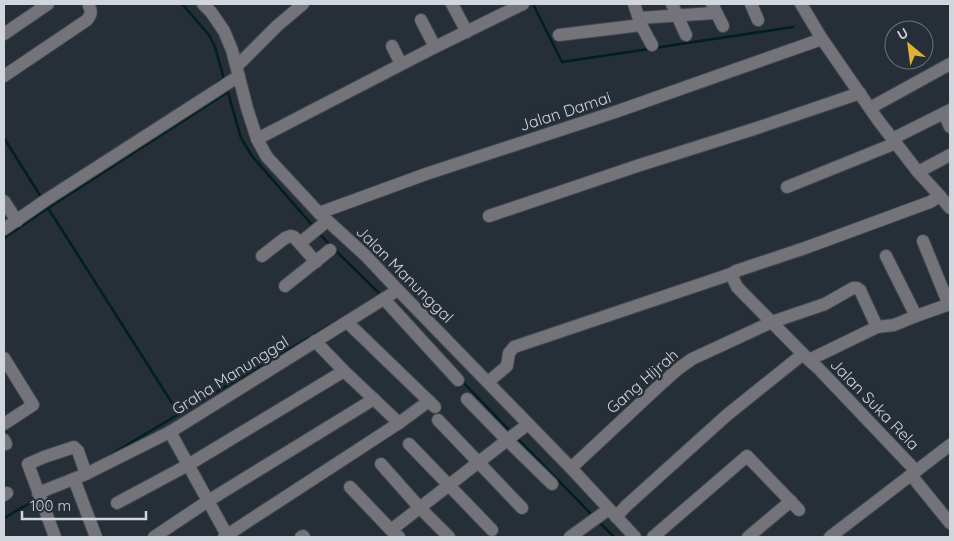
<svg xmlns="http://www.w3.org/2000/svg" width="954" height="541" viewBox="0 0 954 541" font-family="Quicksand,sans-serif">
	<rect width="100%" height="100%" fill="#262e38"/>
	<g fill="none" stroke-linecap="round" stroke-linejoin="round">
		<!-- stream -->
		<g stroke="#001f1d" stroke-width="2.5">
			<path d="M182 4 209 35 215 47 224 79"/>
			<path d="M534 6 562 62 649 49"/>
			<path d="M654 48 793 27"/>
			<path d="M214 85 224 78"/>
			<path d="M227 89 241 138 252 156 313 226"/>
			<path d="M4 138 41 197"/>
			<path d="M48 208 179 414 337 321"/>
			<path d="M318 232 330 245"/>
			<path d="M4 238 48 208 228 92"/>
			<path d="M335 250 381 295H380"/>
			<path d="M462 381 508 429"/>
			<path d="M517 438 593 516"/>
			<path d="M110 455 179 414"/>
			<path d="M4 518 37 499"/>
			<path d="M598 521 614 537"/>
		</g>
		<!-- minor casing -->
		<g stroke="#414952" stroke-width="14">
			<g id="minor">
				<path d="M203 4 211 12 224 31 232 50 247 108 257 139 267 157 319 213 365 255 398 290 571 468 635 537"/>
				<path d="M452 4 467 32"/>
				<path d="M672 4 686 35"/>
				<path d="M712 4 723 26"/>
				<path d="M751 4 758 20"/>
				<path d="M801 4 822 39 878 120 918 172 940 196 930 202 805 248 736 271 731 274 737 287 809 360 877 327 894 325 916 316 950 304"/>
				<path d="M639 18 715 13"/>
				<path d="M421 20 435 47"/>
				<path d="M641 25 652 45"/>
				<path d="M4 34 48 4"/>
				<path d="M559 35 641 25 634 4"/>
				<path d="M392 46 401 64"/>
				<path d="M237 66 277 26 303 4"/>
				<path d="M4 76 87 20C91 15 92 12 89 6"/>
				<path d="M870 108 950 64"/>
				<path d="M944 113 950 127"/>
				<path d="M257 139 435 47 523 4"/>
				<path d="M892 139 950 110"/>
				<path d="M918 172 950 155"/>
				<path d="M787 187 896 143"/>
				<path d="M940 196 950 208"/>
				<path d="M4 201 17 221"/>
				<path d="M319 213 426 174 618 111 822 39"/>
				<path d="M489 216 637 166 754 129 860 93"/>
				<path d="M4 229 46 200 239 76"/>
				<path d="M923 241 949 305"/>
				<path d="M300 243 327 221"/>
				<path d="M262 256 285 238 291 236 294 237 316 262"/>
				<path d="M886 256 916 316"/>
				<path d="M285 286 330 250"/>
				<path d="M384 299 458 380"/>
				<path d="M347 322 435 407"/>
				<path d="M315 341 344 371 399 423 429 401"/>
				<path d="M4 358 33 405 4 424"/>
				<path d="M809 360 819 369 916 471"/>
				<path d="M488 382 507 366 509 353 514 347 731 274"/>
				<path d="M467 399 507 440 552 484"/>
				<path d="M438 420 522 508"/>
				<path d="M170 432 228 537"/>
				<path d="M4 440 6 444"/>
				<path d="M409 444 492 530"/>
				<path d="M381 464 420 508 449 537"/>
				<path d="M571 468 660 385 678 369 692 359 772 322 825 304 853 288H857L860 290 877 327"/>
				<path d="M911 475 950 523"/>
				<path d="M74 479 96 537"/>
				<path d="M350 487 391 530"/>
				<path d="M38 493 86 474 170 432 398 290"/>
				<path d="M4 495 7 493"/>
				<path d="M117 503 188 465 344 371"/>
				<path d="M616 517 626 506 727 415 803 354"/>
				<path d="M55 537 28 464 44 457 74 447 78 451 86 474"/>
				<path d="M154 537 208 501 374 399"/>
				<path d="M224 537 399 423"/>
				<path d="M301 537 303 536 304 537"/>
				<path d="M399 537 391 530 528 424"/>
				<path d="M570 537 609 509"/>
				<path d="M653 537 747 456 799 510"/>
				<path d="M748 537 791 501"/>
				<path d="M830 537 950 445"/>
			</g>
		</g>
		<!-- minor -->
		<use href="#minor" stroke="#737379" stroke-width="12"/>
	</g>
	<g text-anchor="middle" stroke-width="5" stroke-linejoin="round" paint-order="stroke">
		<!-- street labels -->
		<g font-size="16" fill="#d1d5dc" stroke="#262e38">
			<text transform="translate(565 111) rotate(-18)" y="6">Jalan Damai</text>
			<text transform="translate(405 274) rotate(45)" y="6">Jalan Manunggal</text>
			<text transform="translate(230 375) rotate(-32)" y="6">Graha Manunggal</text>
			<text transform="translate(642 381) rotate(-41)" y="6">Gang Hijrah</text>
			<text transform="translate(875 404) rotate(46)" y="6">Jalan Suka Rela</text>
		</g>
	</g>
	<!-- border -->
	<rect width="954" height="541" fill="none" stroke="#d1d5dc" stroke-width="10"/>
	<!-- north arrow -->
	<g transform="translate(909 45) rotate(331)"><circle r="24" fill="#262e38" stroke="#6a717a"/>
	<path d="M0-4L9 19L0 12L-9 19Z" fill="#deb133"/>
	<text y="-8" font-size="14" font-weight="bold" text-anchor="middle" fill="#d1d5dc">U</text>
	</g>
	<!-- scale -->
	<path d="M22 511v8h124v-8" fill="none" stroke="#d1d5dc" stroke-width="2.5"/>
	<text x="30" y="511" font-size="15" fill="#d1d5dc" stroke="#262e38" stroke-width="4" paint-order="stroke">100 m</text>
</svg>
